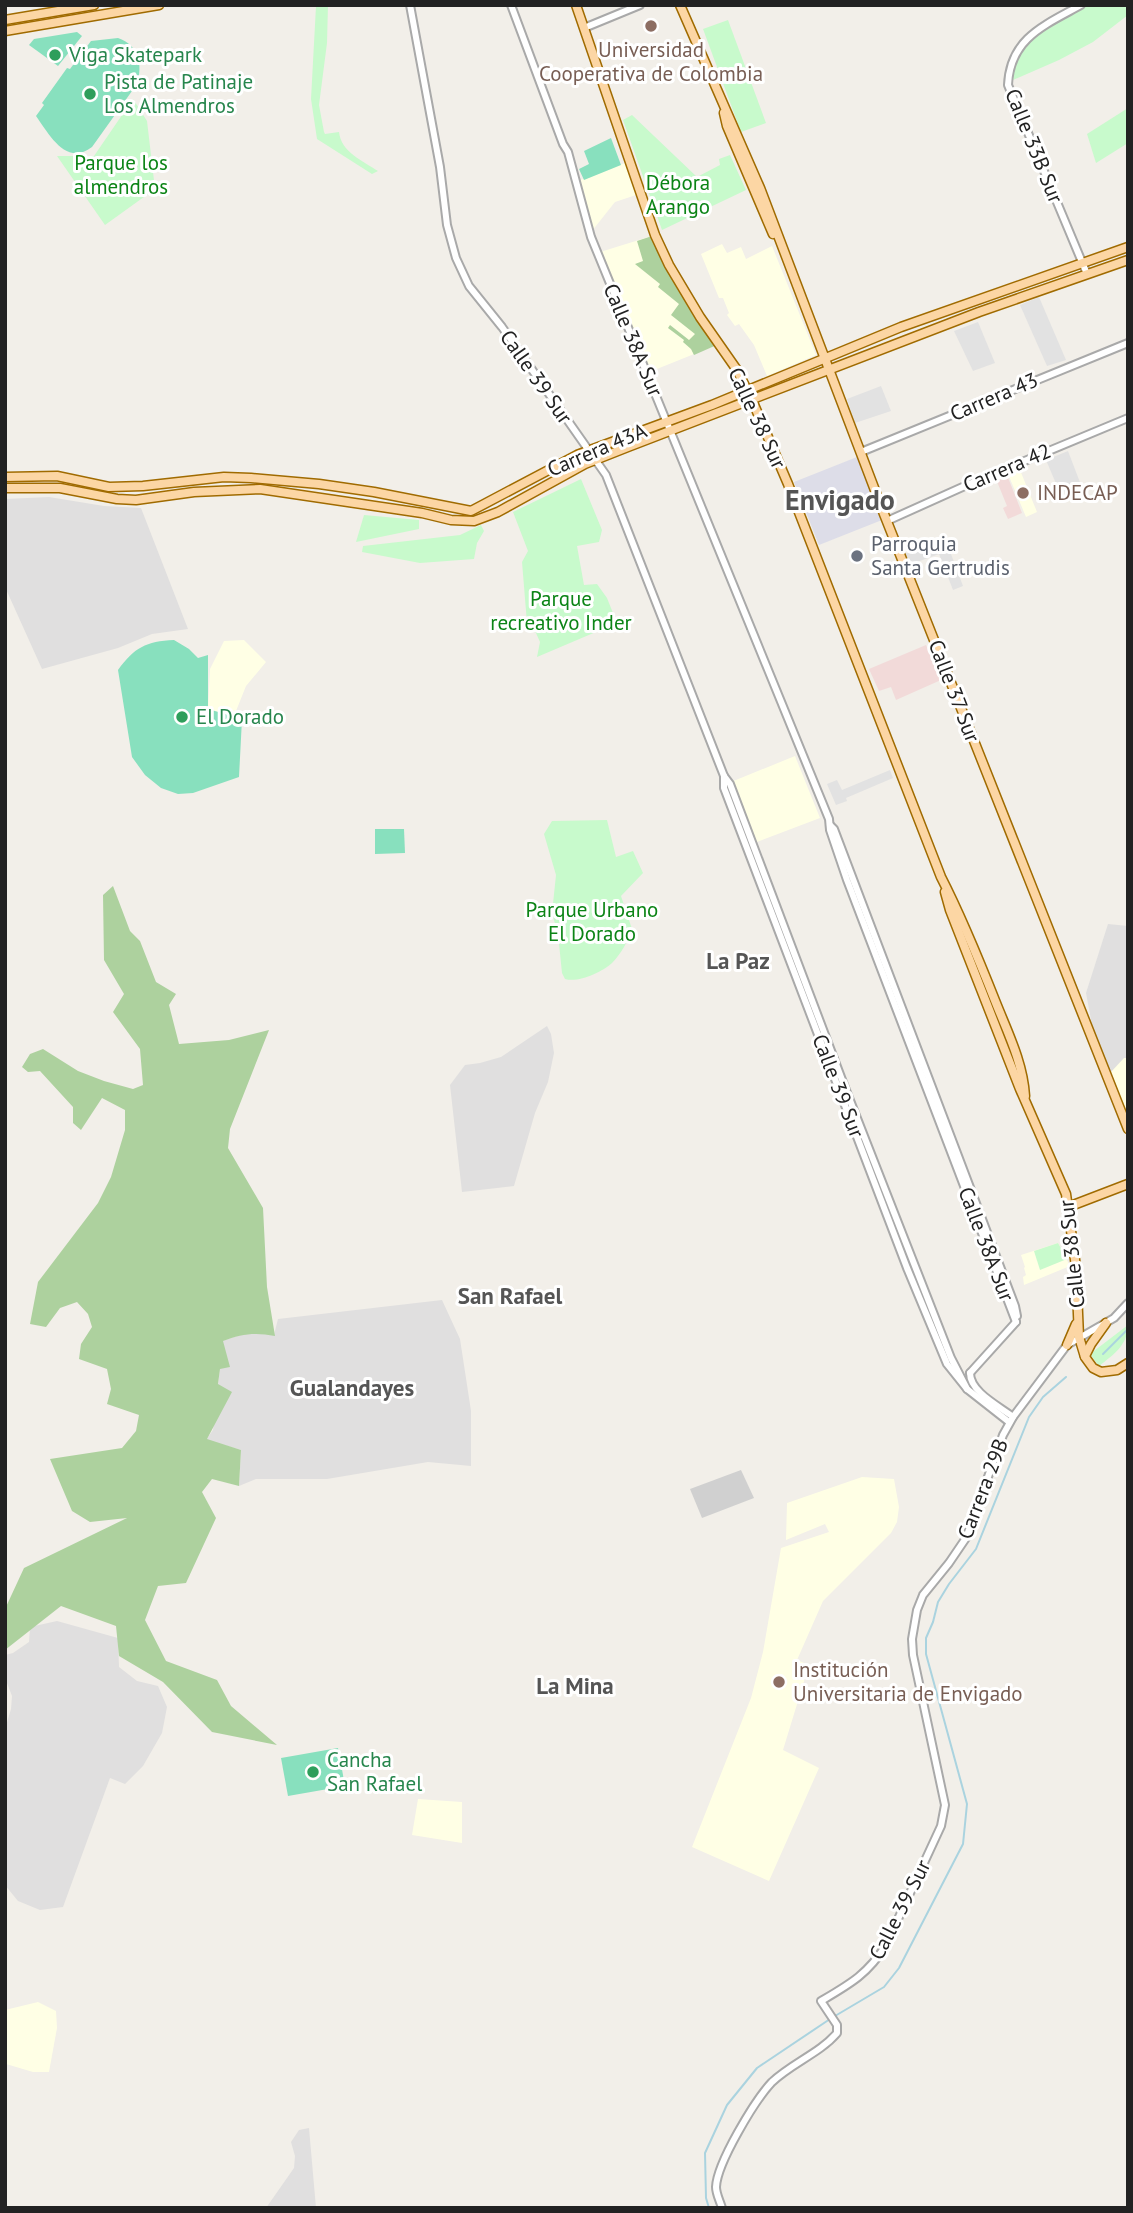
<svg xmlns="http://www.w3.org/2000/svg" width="1133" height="2213" viewBox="0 0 1133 2213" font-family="'PT Sans',sans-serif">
	<rect width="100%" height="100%" fill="#f2efe9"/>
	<!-- residential -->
	<g fill="#e0dfdf">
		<path d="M49 497 104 506 141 508 188 629 152 634 118 648 42 669 5 587V499Z"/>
		<path d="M1108 924 1128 926V1121L1100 1067 1086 993Z"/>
		<path d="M547 1026 551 1034 554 1053 548 1082 535 1113 514 1186 462 1192 450 1085 465 1065 480 1063 501 1057Z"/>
		<path d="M442 1300 460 1339 471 1411V1466L428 1462 327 1479H256L239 1486 241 1450 206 1440 213 1430 220 1368 229 1367 222 1341 240 1335 256 1332 274 1335 278 1319Z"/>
		<path d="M57 1621 118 1638 119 1667 137 1681 158 1686 167 1707 162 1733 143 1766 125 1784 110 1778 63 1907 40 1910 18 1901 5 1885V1729L11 1709 12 1696 5 1678V1655L13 1653 29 1642 30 1627Z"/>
		<path d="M309 2128 316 2208H266L294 2168 295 2156 291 2142 299 2130Z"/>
	</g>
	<!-- commercial -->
	<g fill="#f2dad9">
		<path d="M1007 475 1022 513 1008 519 1003 508 1007 506 996 479Z"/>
		<path d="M926 645 941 680 896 700 891 687 879 691 869 669Z"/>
	</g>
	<!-- education -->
	<g fill="#ffffe5">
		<path d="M625 163 636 195 615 202 592 231 575 182Z"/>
		<path d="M655 235 719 344 647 373 597 253Z"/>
		<path d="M722 244 727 253 741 247 746 259 772 246 816 355 767 376 754 345 739 324 735 326 727 315 729 313 723 298H719L701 254Z"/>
		<path d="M1020 470 1037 512 1026 517 1008 474Z"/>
		<path d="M244 640 266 662 246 686 234 716 208 709 210 669 224 641Z"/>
		<path d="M795 756 820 818 757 842 731 782Z"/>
		<path d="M1124 1058H1128V1115L1110 1073Z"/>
		<path d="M1058 1243 1070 1266 1024 1285 1023 1277 1026 1275 1024 1268 1025 1267 1021 1255Z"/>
		<path d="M862 1477 894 1479 899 1507 897 1522 891 1533 823 1601 797 1660 809 1665 783 1750 819 1768 769 1881 692 1847 751 1698 763 1652 781 1548 829 1532 825 1524 786 1540 787 1503Z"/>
		<path d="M418 1799 462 1802V1843L412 1835Z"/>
		<path d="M38 2002 56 2011 57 2028 49 2072H33L6 2064 5 2062V2010Z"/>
	</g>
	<!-- religious -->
	<path fill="#d0d0d0" d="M741 1470 754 1498 702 1518 690 1489Z"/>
	<!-- forest -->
	<g fill="#add19e">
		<path d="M655 235 719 344 694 355 691 349 683 342 684 340 668 328 670 325 689 340 695 334 671 315 679 304 658 287 660 284 635 264 643 261 637 241Z"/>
		<path d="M113 886 130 931 140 941 156 982 176 994 169 1005 179 1044 229 1040 269 1030 230 1129 228 1148 263 1208 267 1287 275 1336C255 1332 241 1334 223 1341L230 1367 220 1369 218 1384 232 1392 207 1439 241 1450 239 1486 212 1479 202 1492 216 1518 186 1583 158 1586 145 1620 166 1661 217 1680 231 1706 277 1745 212 1732 163 1682 119 1656 116 1626 61 1606 5 1650V1609L24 1568 127 1518 90 1522 72 1511 50 1459 122 1448 136 1431 139 1415 107 1404 111 1389 107 1369 79 1359 81 1344 92 1327 88 1314 77 1302 60 1308 46 1327 30 1324 38 1282 98 1203 111 1177 125 1130V1110L102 1098 81 1130 73 1123V1107L40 1071 28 1072 22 1067 30 1054 43 1049 78 1071 104 1081 133 1089 143 1085 140 1049 113 1012 124 994 104 960 103 895Z"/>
	</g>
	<!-- park -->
	<g fill="#c8facc">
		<path d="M328 5 327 43 319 105 324 132 325 134 339 132C341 152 363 161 378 171L372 174 317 139 311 99 316 6Z"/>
		<path d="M1087 5H1128V15L1093 42 1059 60 1013 80C1015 37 1057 25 1087 5Z"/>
		<path d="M728 20 766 123 741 132 703 29Z"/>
		<path d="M133 99 147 121 155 189 105 225 57 156H94Z"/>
		<path d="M1128 108V143L1096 163 1087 134Z"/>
		<path d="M632 115 697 177 720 165 719 159 730 155 746 190 662 230 623 120Z"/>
		<path d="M581 479 602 530 599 542 577 546 584 585 597 584 607 598 617 623 537 657 540 642 536 633 527 623 522 562 528 551 513 512Z"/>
		<path d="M364 515 419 520V529L356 542Z"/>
		<path d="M481 525 484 531 477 543 474 559 420 563 362 552 363 546 460 535Z"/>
		<path d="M607 820 616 857 633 851 643 873 621 896 632 929C628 941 621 954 612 963 602 972 579 983 565 979L562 973 558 934 552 913 556 875 544 834 552 821Z"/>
		<path d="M1058 1243 1067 1259 1040 1270 1034 1251Z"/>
		<path d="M1128 1325C1128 1345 1113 1355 1099 1366L1090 1354Z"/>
	</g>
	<!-- pitch -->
	<g fill="#88e0be">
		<path d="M77 32 82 36 58 66 29 45 34 39Z"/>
		<path d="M118 38C139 45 143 65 137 84L92 147C66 167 49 134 36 116L44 105 42 103 67 68 70 69 91 41Z"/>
		<path d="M611 138 621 165 584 180 579 169 589 164 584 151Z"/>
		<path d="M174 640 189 649 198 658 208 655V709L242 719 239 777 193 793 178 794 161 788 145 775 132 757 118 670C134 648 146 641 174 640Z"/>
		<path d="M375 829H404L405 853 375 854Z"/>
		<path d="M338 1748 345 1786 288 1796 281 1758Z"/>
	</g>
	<!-- parking -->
	<g fill="#e2e2e2">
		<path d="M1039 297 1066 360 1047 366 1020 305Z"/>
		<path d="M978 322 995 363 973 371 954 331Z"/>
		<path d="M881 386 891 411 855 423 847 399Z"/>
		<path d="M1068 451 1081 485 1060 493 1046 460Z"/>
		<path d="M945 538 963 586 953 590 939 554 906 566 902 555Z"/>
		<path d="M890 770 893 778 846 798 847 801 836 805 827 784 837 780 842 790Z"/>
	</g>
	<!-- plaza -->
	<path fill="#dddde8" d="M857 457 882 520 819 545 794 482Z"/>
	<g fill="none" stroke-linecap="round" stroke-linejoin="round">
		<!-- stream -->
		<g stroke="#aad3df" stroke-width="2">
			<path d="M1103 1354 1128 1329"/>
			<path d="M835 2016 884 1987 899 1968 963 1844 967 1804 926 1654V1638L933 1622 938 1602 949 1584 976 1549 1029 1417 1043 1397 1066 1377"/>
			<path d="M709 2208 706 2198 705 2153 727 2105 757 2068 830 2019"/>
		</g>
		<!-- minor casing -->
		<g stroke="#a9a9a9" stroke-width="10">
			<g id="minor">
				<path d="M410 5 440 167 447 225 456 258 469 286 502 327 606 475 724 776 730 784 844 1085 951 1358 967 1389"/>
				<path d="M511 5 563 144 568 152 591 237 829 819 830 830 847 880 1016 1322"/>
				<path d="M1081 5C1045 25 1010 38 1008 85L1087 274"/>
				<path d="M584 28 640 5"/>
				<path d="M861 452 1128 343"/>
				<path d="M887 521 967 485 1128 418"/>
				<path d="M724 776V788L907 1268 947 1364 967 1389 1009 1422"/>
				<path d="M830 825 834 829 1015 1306 1017 1316"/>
				<path d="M970 1373 1016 1322"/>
				<path d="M970 1373C970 1392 999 1406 1013 1417"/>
				<path d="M722 2208C720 2201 716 2194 716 2187 717 2163 755 2100 772 2082 792 2063 820 2053 837 2033V2025L821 2001C850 1984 868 1974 886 1945L941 1826 945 1805 913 1655 912 1639 917 1610 923 1595 949 1563 966 1538 1003 1435 1013 1417 1067 1345 1114 1318 1128 1303"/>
			</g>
		</g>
		<!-- major casing -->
		<g stroke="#a06b00" stroke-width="11">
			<g id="major">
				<path d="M576 5 655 235 669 265 700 317 737 370 752 400 788 484 941 877C962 918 979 960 996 1003 1008 1033 1023 1063 1025 1096"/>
				<path d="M680 5 760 188 884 514 1128 1129"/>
				<path d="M5 20 94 5"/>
				<path d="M5 31 159 5"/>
				<path d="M724 113 727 126 773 234"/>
				<path d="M5 477 57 476 109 487 143 486 224 477 251 478 319 484 374 492 471 511 577 455 712 405 901 327 1128 247"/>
				<path d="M5 488H60L117 499 136 500 194 492 260 489 422 513 451 520 474 521 498 512 585 464 628 447 979 312 1128 260"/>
				<path d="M945 892 950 910 1020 1089 1066 1194 1076 1267 1079 1337 1085 1357 1093 1368 1101 1372 1117 1370 1128 1363"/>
				<path d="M1068 1207 1128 1184"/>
				<path d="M1067 1345 1076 1324"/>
				<path d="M1085 1356 1091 1344 1106 1323"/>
			</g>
		</g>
		<!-- minor -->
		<use href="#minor" stroke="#fff" stroke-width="6"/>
		<!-- major -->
		<use href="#major" stroke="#fcd6a4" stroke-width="8"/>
	</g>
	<!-- markers -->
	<g fill="#8d6e63" stroke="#fff" stroke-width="2.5">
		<circle cx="651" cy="26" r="7"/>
		<circle cx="1023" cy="493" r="7"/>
		<circle cx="779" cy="1682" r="7"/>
	</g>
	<g fill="#2e9e5b" stroke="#fff" stroke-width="2.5">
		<circle cx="55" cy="55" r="7"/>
		<circle cx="90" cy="94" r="7"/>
		<circle cx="182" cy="717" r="7"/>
		<circle cx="313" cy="1772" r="7"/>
	</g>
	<circle fill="#6b7280" stroke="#fff" stroke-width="2.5" cx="857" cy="556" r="7"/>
	<g text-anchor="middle" stroke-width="6" stroke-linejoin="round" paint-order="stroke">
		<!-- education labels -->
		<g font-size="21" fill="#785e54" stroke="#fff" text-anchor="start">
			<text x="651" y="57" text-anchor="middle">Universidad<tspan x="651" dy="24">Cooperativa de Colombia</tspan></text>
			<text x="1037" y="500">INDECAP</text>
			<text x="793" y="1677">Institución<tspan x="793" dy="24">Universitaria de Envigado</tspan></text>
		</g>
		<!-- leisure labels -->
		<g font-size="21" fill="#27864d" stroke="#fff" text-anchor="start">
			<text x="69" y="62">Viga Skatepark</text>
			<text x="104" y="89">Pista de Patinaje<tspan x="104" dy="24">Los Almendros</tspan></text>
			<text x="196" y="724">El Dorado</text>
			<text x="327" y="1767">Cancha<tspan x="327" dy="24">San Rafael</tspan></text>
		</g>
		<!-- street labels -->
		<g font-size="21" fill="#222" stroke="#fff">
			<text transform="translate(1034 146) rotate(68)" y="7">Calle 33B Sur</text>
			<text transform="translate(633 340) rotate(67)" y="7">Calle 38A Sur</text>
			<text transform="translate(536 377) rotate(55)" y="7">Calle 39 Sur</text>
			<text transform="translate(994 397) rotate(-23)" y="7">Carrera 43</text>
			<text transform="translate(757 418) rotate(65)" y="7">Calle 38 Sur</text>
			<text transform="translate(597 450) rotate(-23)" y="7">Carrera 43A</text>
			<text transform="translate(1007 468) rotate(-23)" y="7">Carrera 42</text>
			<text transform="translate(954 691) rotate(69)" y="7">Calle 37 Sur</text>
			<text transform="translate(838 1086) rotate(69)" y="7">Calle 39 Sur</text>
			<text transform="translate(986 1244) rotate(69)" y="7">Calle 38A Sur</text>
			<text transform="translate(1072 1254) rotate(-96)" y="7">Calle 38 Sur</text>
			<text transform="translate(983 1489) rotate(-69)" y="7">Carrera 29B</text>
			<text transform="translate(900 1910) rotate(-63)" y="7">Calle 39 Sur</text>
		</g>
		<!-- park labels -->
		<g font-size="21" fill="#0c8416" stroke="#fff">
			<text x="121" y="170">Parque los<tspan x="121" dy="24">almendros</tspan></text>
			<text x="678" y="190">Débora<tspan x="678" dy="24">Arango</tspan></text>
			<text x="561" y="606">Parque<tspan x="561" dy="24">recreativo Inder</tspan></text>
			<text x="592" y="917">Parque Urbano<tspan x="592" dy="24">El Dorado</tspan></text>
		</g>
		<!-- worship labels -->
		<g font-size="21" fill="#5b616d" stroke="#fff" text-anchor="start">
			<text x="871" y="551">Parroquia<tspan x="871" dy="24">Santa Gertrudis</tspan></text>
		</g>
		<!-- neighbourhood labels -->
		<g font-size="23" font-weight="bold" fill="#555" stroke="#fff">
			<text x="738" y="969">La Paz</text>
			<text x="510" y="1304">San Rafael</text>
			<text x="352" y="1396">Gualandayes</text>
			<text x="575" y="1694">La Mina</text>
		</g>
		<!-- district labels -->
		<g font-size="28" font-weight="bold" fill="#555" stroke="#fff">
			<text x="840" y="510">Envigado</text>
		</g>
	</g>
	<!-- border -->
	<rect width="1133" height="2213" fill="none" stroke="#222222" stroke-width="14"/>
</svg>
